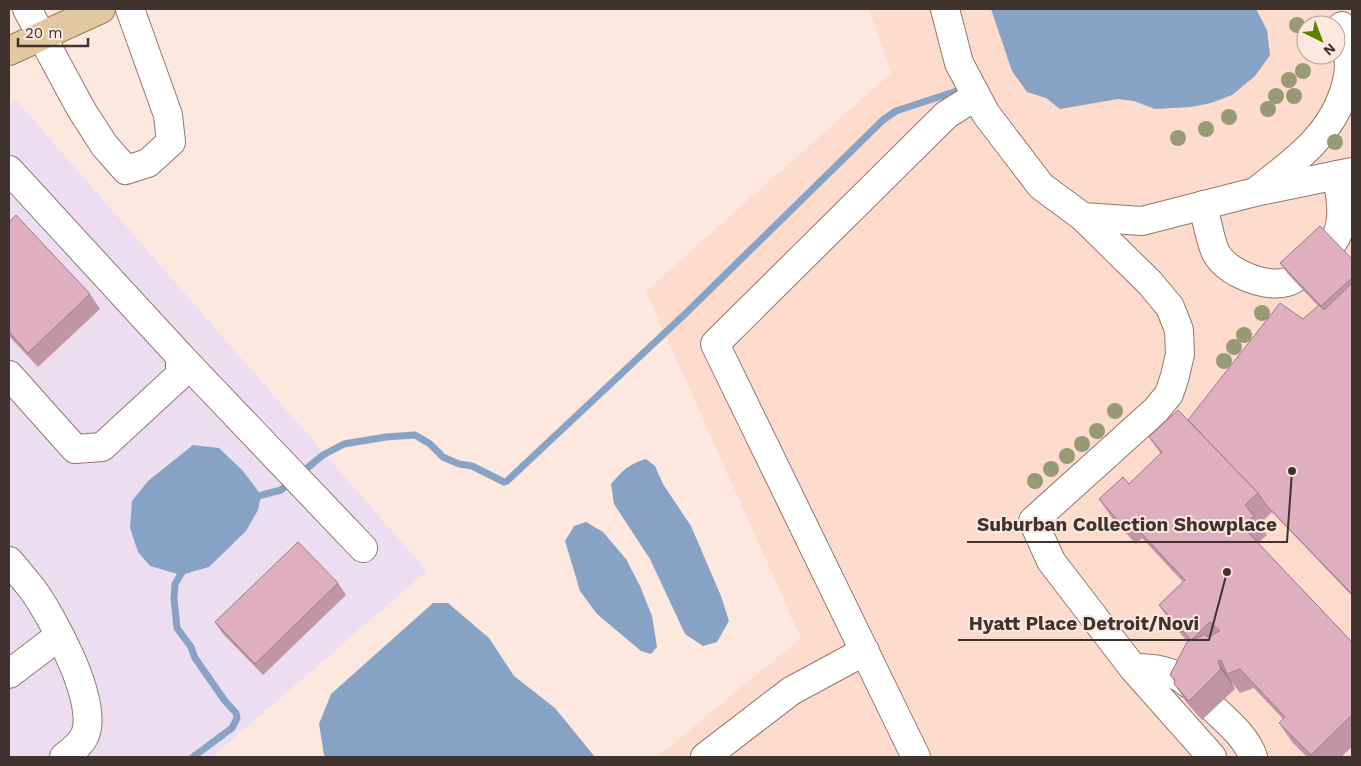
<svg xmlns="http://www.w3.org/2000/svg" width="1361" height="766" viewBox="0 0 1361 766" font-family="'Work Sans',sans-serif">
	<rect width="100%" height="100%" fill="#fde8df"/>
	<!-- built -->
	<path fill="#fddbcd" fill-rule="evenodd" d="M869 9H1352V757H657L801 638 646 291 891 73ZM1306 25H1336V55H1306Z"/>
	<!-- industrial -->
	<path fill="#ecddf0" d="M16 100 427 571 212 757H9V103Z"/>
	<!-- water -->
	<g fill="#86a3c5">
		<path d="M991 9H1256L1267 30 1270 55 1255 76 1232 95 1211 103 1191 107 1155 109 1134 101 1118 99 1060 109 1046 98 1027 92 1012 71Z"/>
		<path d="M193 445 219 448 243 471 261 495 258 510 246 531 209 567 181 575 150 566 138 552 130 528 132 501 148 481Z"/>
		<path d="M646 459 655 466 663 484 691 526 721 596 729 621 717 642 703 646 685 634 650 559 614 504 611 484C621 472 630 463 646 459Z"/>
		<path d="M586 522 603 532 626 559 640 586 652 616 657 647 651 654 641 651 597 614 580 591 565 541 574 526Z"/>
		<path d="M433 603H448L489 638 514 676 555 708 595 757H327L324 755 319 724 331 694Z"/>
	</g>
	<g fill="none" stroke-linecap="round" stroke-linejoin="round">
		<!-- stream -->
		<g stroke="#86a3c5" stroke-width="7">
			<path d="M300 474 323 455 344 444 386 437 415 435 430 444 443 457 459 464 472 466 504 482 507 481 685 314 883 120 896 111 966 88"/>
			<path d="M254 497 281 490 292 481"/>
			<path d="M185 567 175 584 174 599 177 628 191 647 195 658 225 701 236 713 237 718 232 728 193 757"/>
		</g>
		<!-- minor casing -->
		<g stroke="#96776a" stroke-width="30">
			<g id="minor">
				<path d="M27 9 81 109 104 145 126 170 148 163 171 142 168 115 130 9"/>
				<path d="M945 9 959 63 986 114 1041 186 1083 217 1142 221 1255 192 1352 172"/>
				<path d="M9 170 180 356V375L102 447 75 449 9 375"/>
				<path d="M1259 189C1293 162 1328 138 1343 95 1346 86 1349 74 1349 65 1348 52 1344 39 1342 26"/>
				<path d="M1203 205C1206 217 1211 244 1216 253 1227 273 1265 288 1287 282 1302 278 1331 249 1337 235 1345 215 1340 196 1337 175"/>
				<path d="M1083 217 1150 283 1170 307 1179 330 1180 354 1175 376 1169 394 1156 410 1033 521 1051 561 1133 668 1212 757"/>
				<path d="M180 356 363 548"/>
				<path d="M9 561C17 570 25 580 33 590 53 618 99 702 85 735 81 744 72 751 64 757"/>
				<path d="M1133 668C1154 668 1173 670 1189 684"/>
				<path d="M9 674 59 636"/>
				<path d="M1214 709C1228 722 1247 738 1253 757"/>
				<path d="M705 757 791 691 865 651"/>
				<path d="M916 757 715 344 946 115 976 96"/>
			</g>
		</g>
		<!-- major casing -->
		<g stroke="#9c7c51" stroke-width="30">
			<path id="major" d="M9 51 101 9"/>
		</g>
		<!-- minor -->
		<use href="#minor" stroke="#fff" stroke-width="28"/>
		<!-- major -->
		<use href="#major" stroke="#e1c8a2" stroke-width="28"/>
	</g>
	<!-- trees -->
	<g fill="#979a75">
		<circle cx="1297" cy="25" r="8"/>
		<circle cx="1303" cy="71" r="8"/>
		<circle cx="1289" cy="80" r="8"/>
		<circle cx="1276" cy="96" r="8"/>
		<circle cx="1294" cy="96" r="8"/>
		<circle cx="1268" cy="109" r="8"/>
		<circle cx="1229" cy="117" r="8"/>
		<circle cx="1206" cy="129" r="8"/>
		<circle cx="1178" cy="138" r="8"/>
		<circle cx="1335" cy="142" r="8"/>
		<circle cx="1262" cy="313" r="8"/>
		<circle cx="1244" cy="335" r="8"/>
		<circle cx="1234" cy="347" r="8"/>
		<circle cx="1224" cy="361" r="8"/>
		<circle cx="1115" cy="411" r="8"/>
		<circle cx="1097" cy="431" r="8"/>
		<circle cx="1082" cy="444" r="8"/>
		<circle cx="1067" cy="456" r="8"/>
		<circle cx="1051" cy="469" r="8"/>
		<circle cx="1035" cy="481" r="8"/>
	</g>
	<!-- wall -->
	<g fill="#c096a4">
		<path d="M9 222 90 294 100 309 38 367 9 336Z"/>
		<path d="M1352 259V596L1272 512 1260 524 1267 535 1258 543 1352 642V747L1341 757H1307L1292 742 1279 723 1283 719 1254 688 1240 693 1231 681 1235 689 1202 720 1187 703 1174 684V681L1170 675 1188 642 1172 624 1159 605 1183 582 1142 538 1136 544 1112 518 1099 499 1129 484 1161 454 1149 437 1188 420 1318 306 1288 274 1280 263Z"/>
		<path d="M338 583 346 595 263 675 223 634 215 622Z"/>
	</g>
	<!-- shaded-wall -->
	<path fill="#9c7a86" d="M1218 661 1231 681 1235 689 1221 669Z"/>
	<!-- building -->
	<g fill="#dfafbf" stroke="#9c7a86">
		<path d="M16 215 90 294 28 353 9 332V222Z"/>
		<path d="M1320 226 1352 259V278L1321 306 1280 263Z"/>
		<path d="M1352 283V594L1266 505 1258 493 1188 420 1280 303 1303 319 1319 305 1324 310Z"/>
		<path d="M1178 410 1258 493 1245 505 1254 516 1242 526 1352 642V715L1311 755 1279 723 1285 717 1240 669 1227 674 1221 660 1218 661 1221 669 1189 701 1174 684 1175 680 1170 675 1187 642 1206 634 1207 637 1220 631 1210 622 1191 640 1159 605 1185 580 1128 519 1122 525 1099 499 1123 477 1129 484 1162 452 1149 437Z"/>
		<path d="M298 542 338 583 255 664 215 622Z"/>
	</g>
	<!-- callouts -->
	<path fill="none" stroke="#40332d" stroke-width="2" d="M1292 471L1287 542H967M1227 572L1209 640H958"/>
	<g fill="#40332d" stroke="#fde8df" stroke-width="2">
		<circle cx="1292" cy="471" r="5"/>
		<circle cx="1227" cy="572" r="5"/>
	</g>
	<g font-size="19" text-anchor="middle" font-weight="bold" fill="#40332d" stroke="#fde8df" stroke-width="4" stroke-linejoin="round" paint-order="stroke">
		<text x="1127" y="531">Suburban Collection Showplace</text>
		<text x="1084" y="630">Hyatt Place Detroit/Novi</text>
	</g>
	<!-- border -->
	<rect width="1361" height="766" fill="none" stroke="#40332d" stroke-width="20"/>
	<!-- north arrow -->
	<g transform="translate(1321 40) rotate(138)"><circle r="24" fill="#fde8df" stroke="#b1a098"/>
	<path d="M0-4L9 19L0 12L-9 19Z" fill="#5a8203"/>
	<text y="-8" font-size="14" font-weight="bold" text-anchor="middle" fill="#40332d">N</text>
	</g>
	<!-- scale -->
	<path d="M18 38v8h70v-8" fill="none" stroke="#40332d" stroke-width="2.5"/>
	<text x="25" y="38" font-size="15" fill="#40332d" stroke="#fde8df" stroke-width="4" paint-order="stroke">20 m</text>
</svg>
